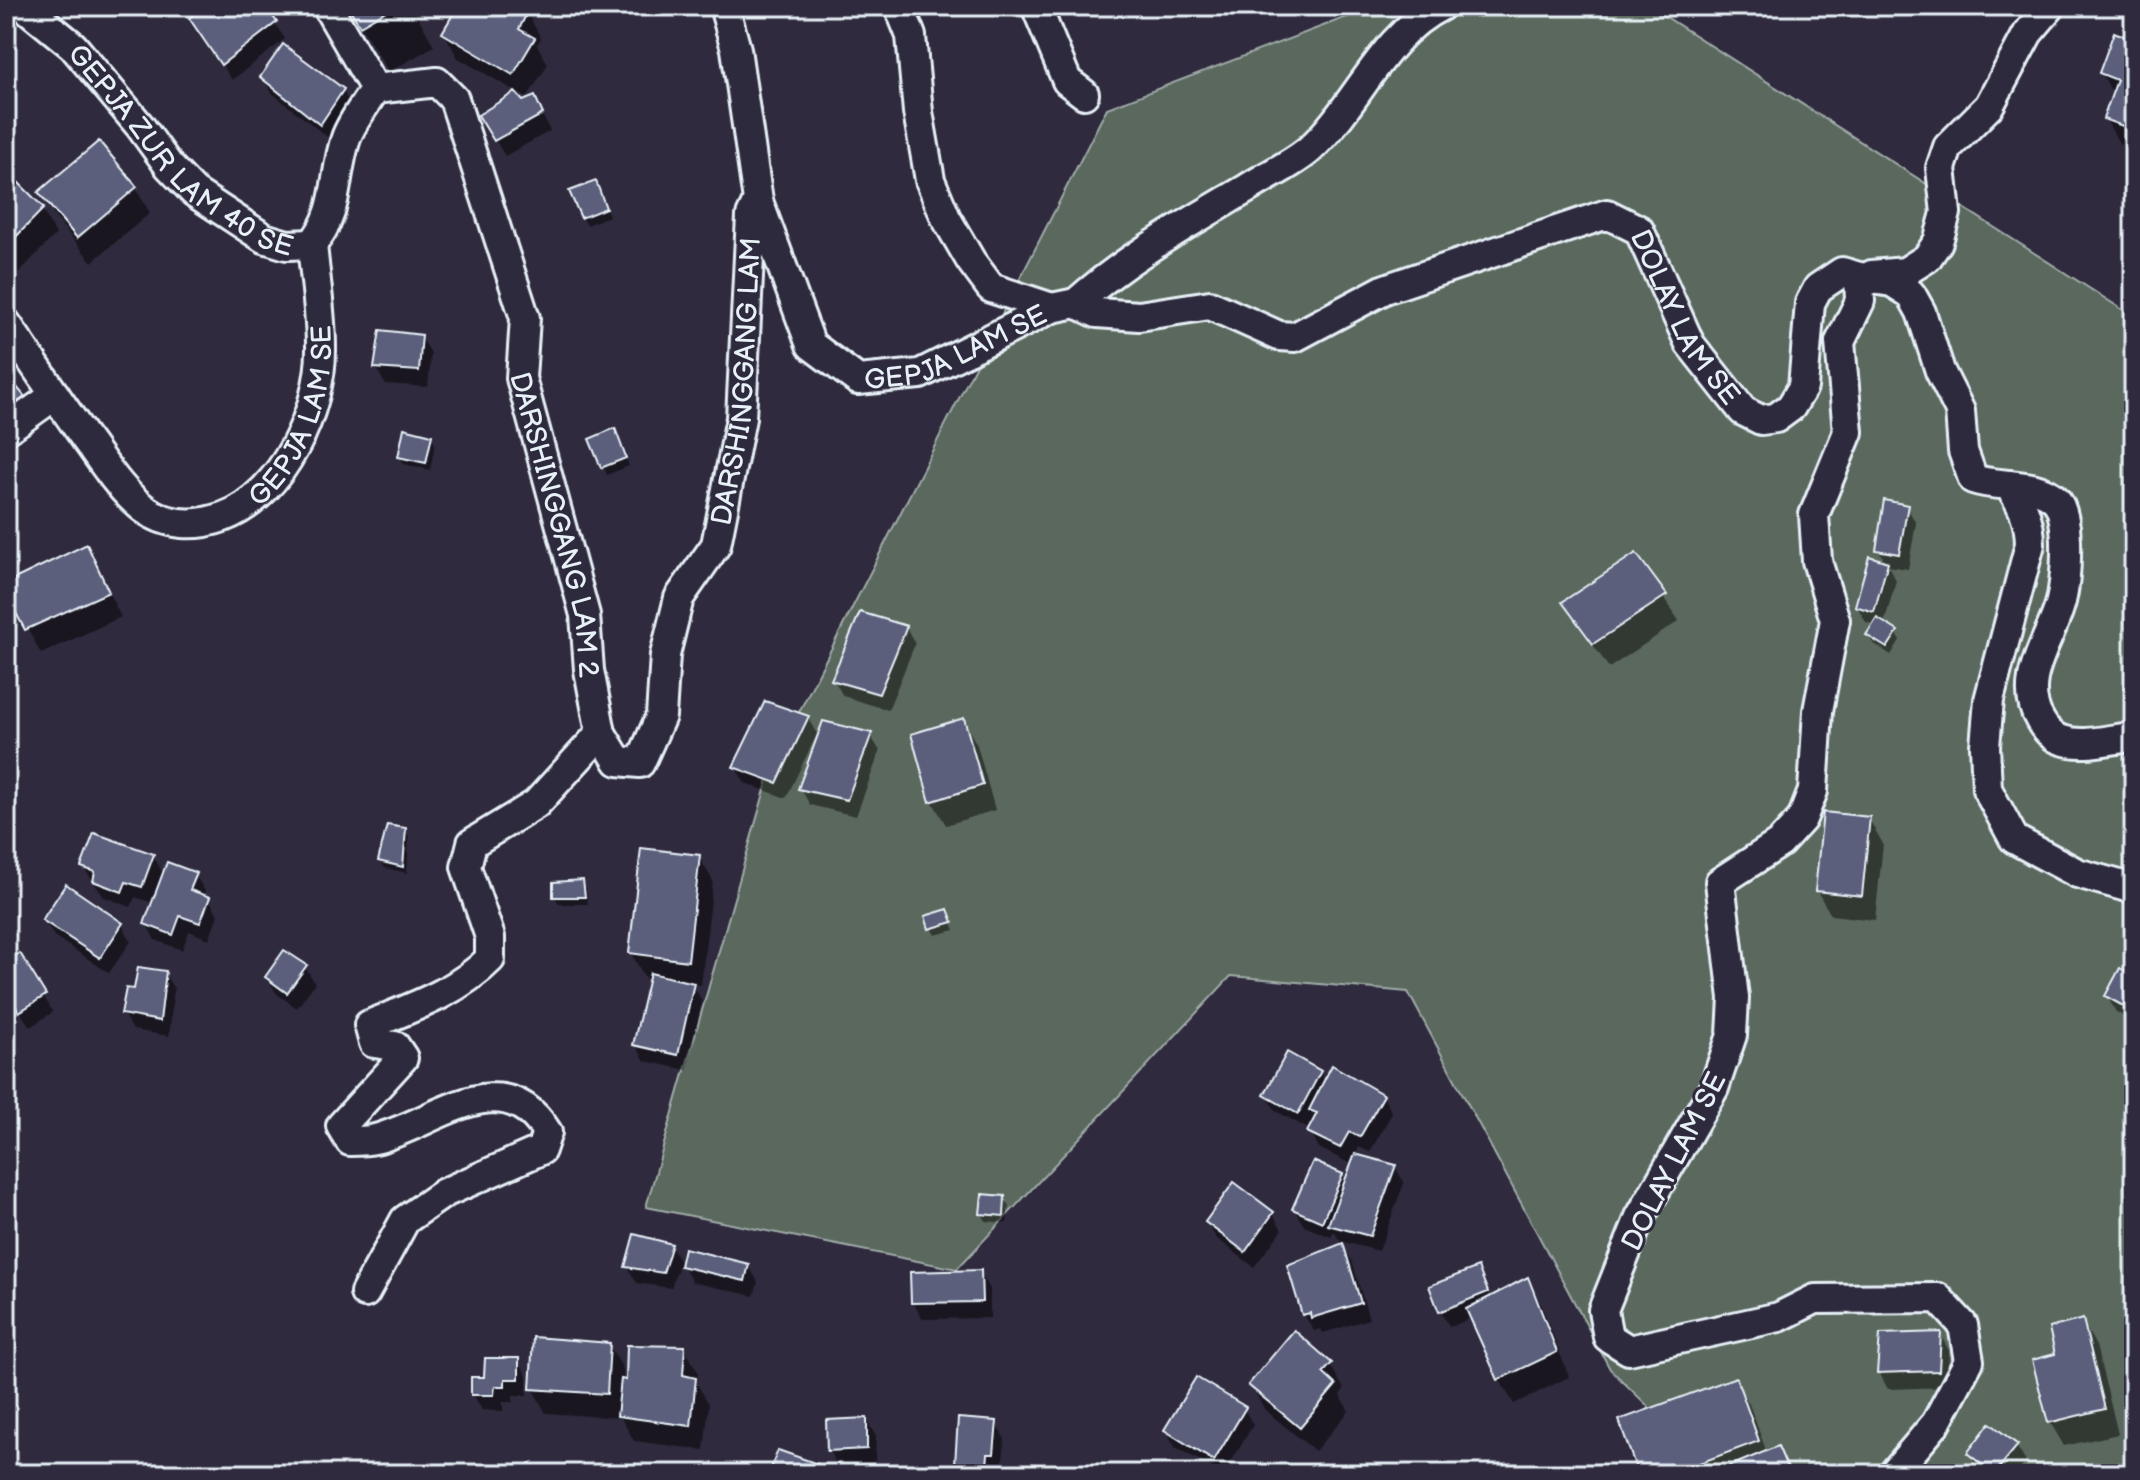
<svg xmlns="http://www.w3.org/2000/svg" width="2140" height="1480" viewBox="0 0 2140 1480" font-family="'Balsamiq Sans',sans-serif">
	<rect width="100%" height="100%" fill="#2f2a3d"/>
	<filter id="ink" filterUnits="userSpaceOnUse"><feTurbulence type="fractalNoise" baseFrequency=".0125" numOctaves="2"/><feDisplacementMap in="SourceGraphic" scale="16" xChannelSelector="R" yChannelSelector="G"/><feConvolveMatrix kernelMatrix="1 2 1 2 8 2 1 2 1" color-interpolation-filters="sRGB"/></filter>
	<g filter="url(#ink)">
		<!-- green -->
		<path fill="#5a685d" stroke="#a1acaa" stroke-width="2" d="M1368 6H1649L2134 317V1474H1717L1610 1369 1408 992 1231 976 957 1269 646 1207 772 765 1107 108 1352 15Z"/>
		<!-- shadow -->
		<g fill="#0007">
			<path d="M207 6H263L285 39 232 80 201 34Z"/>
			<path d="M348 6H412L434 46 389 72Z"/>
			<path d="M452 6H518L527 13 541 38 537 45 548 64 527 98 458 58 444 33 456 13Z"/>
			<path d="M1179 6H1197L1181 10Z"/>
			<path d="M2134 42V149L2119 143 2105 118 2114 95 2101 73Z"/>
			<path d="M262 77 342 90 352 107 330 139 272 93Z"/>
			<path d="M534 98 550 131 505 156 481 116Z"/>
			<path d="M98 144 136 189 150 213 92 262 55 217 41 192Z"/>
			<path d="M6 182 42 210 56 234 6 286Z"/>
			<path d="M599 190 609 216 587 225 582 217Z"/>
			<path d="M421 337 431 353 428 387 385 384 376 368Z"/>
			<path d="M431 436 435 444 430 470 404 464 400 457Z"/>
			<path d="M618 438 629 466 607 475 592 440Z"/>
			<path d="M1906 506 1916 523 1908 569 1888 566 1896 580 1884 624 1896 632 1900 640 1891 655 1873 643 1868 636 1875 625 1866 622 1857 606 1886 563 1878 549Z"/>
			<path d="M86 547 121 617 41 654 6 586Z"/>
			<path d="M1636 556 1679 621 1609 668 1565 603Z"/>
			<path d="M906 627 915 644 888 710 843 696 834 680Z"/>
			<path d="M807 717 817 734 786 798 745 783 735 767Z"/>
			<path d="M963 720 977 745 995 810 946 825 932 801Z"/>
			<path d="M870 735 880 751 856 816 810 805 801 789Z"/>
			<path d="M1869 819 1883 844 1875 920 1831 915 1817 891Z"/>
			<path d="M405 830 409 837 407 873 385 868 380 861Z"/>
			<path d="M153 856 164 875H195L205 891 202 897 209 899 218 915 209 939 189 931 182 950 155 940 146 923 153 903 135 897 131 907 104 897 83 867Z"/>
			<path d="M699 857 713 881 701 985 692 984 702 1001 687 1070 645 1061 635 1044 651 978H645L631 953Z"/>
			<path d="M582 882 586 889 588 904H559L555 897Z"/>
			<path d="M947 911 955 930 935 935 931 928Z"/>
			<path d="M44 920 122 924 131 941 109 973 54 936Z"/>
			<path d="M19 956 53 1012 30 1027 6 989V963Z"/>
			<path d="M305 967 315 983 297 1008 277 994 267 978Z"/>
			<path d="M164 973 174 989 169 1036 133 1030 123 1014 136 991Z"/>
			<path d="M2134 979V1022L2116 1012 2107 996Z"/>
			<path d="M1320 1072 1326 1082 1383 1096 1392 1113 1370 1152 1359 1147 1354 1156 1395 1166 1404 1183 1379 1251 1340 1241 1334 1231 1331 1237 1304 1226 1294 1209 1342 1175 1346 1182 1353 1165 1319 1148 1310 1130 1276 1111 1266 1095Z"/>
			<path d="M1004 1198 1009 1206 1007 1223 986 1221 982 1214Z"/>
			<path d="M1273 1213 1282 1230 1254 1267 1216 1238 1207 1222Z"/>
			<path d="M1342 1245 1352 1261 1369 1319 1323 1333 1320 1329 1314 1331 1304 1315 1289 1266Z"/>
			<path d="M671 1246 680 1262 671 1288 637 1283 627 1267Z"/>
			<path d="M748 1265 758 1282 754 1296 692 1282 683 1266Z"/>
			<path d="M1477 1269 1491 1298 1527 1280 1541 1304 1569 1377 1514 1404 1499 1379 1472 1318 1450 1327 1440 1311Z"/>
			<path d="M980 1272 990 1289V1318L923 1319 913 1303Z"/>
			<path d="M2082 1321 2096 1346 2118 1434 2064 1446 2050 1422 2057 1355Z"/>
			<path d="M1940 1334 1949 1351 1947 1387 1888 1389 1879 1373Z"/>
			<path d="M609 1345 623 1369V1381L627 1382 684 1348 698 1372 697 1384 709 1404 704 1450 634 1441 621 1418 546 1413 532 1388Z"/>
			<path d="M518 1360 527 1376V1395H513V1402H503V1411L482 1410 473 1394 486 1380Z"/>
			<path d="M1330 1365 1344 1389 1340 1395 1349 1411 1315 1451 1265 1410 1251 1386Z"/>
			<path d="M1735 1380 1749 1404 1767 1453 1777 1449 1792 1474H1641Z"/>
			<path d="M1244 1409 1253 1425 1224 1474 1175 1447 1166 1430Z"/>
			<path d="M866 1420 876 1436 875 1464 838 1466 829 1450Z"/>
			<path d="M995 1423 1005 1439 1002 1470 997 1469 996 1474H963L957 1464Z"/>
			<path d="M2016 1446 2026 1462 2016 1474H1985L1978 1469 1969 1453Z"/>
		</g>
		<!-- building -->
		<g fill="#5b5e7b" stroke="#e8f1f8" stroke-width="2">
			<path d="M204 6H265L277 22 221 65 189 18Z"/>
			<path d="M348 6H394L360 26Z"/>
			<path d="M452 6H520L528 11 519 29 535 38 513 75 442 33 456 9Z"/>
			<path d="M2114 32 2134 40V130L2103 119 2117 80 2099 73Z"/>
			<path d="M283 44 344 89 320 125 260 77Z"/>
			<path d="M515 92 523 101 535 96 543 114 494 141 478 115Z"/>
			<path d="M99 141 137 187 77 238 38 192Z"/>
			<path d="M11 175 44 208 6 247V179Z"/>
			<path d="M596 181 606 208 581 218 569 191Z"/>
			<path d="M380 330 422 335 419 371 374 368Z"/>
			<path d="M6 374 26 398 6 412Z"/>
			<path d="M404 428 432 435 426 463 398 457Z"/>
			<path d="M615 428 626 458 601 468 589 439Z"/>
			<path d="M1884 500 1908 505 1899 554 1876 550Z"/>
			<path d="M87 544 109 592 25 630 6 594V583Z"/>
			<path d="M1636 553 1667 595 1593 644 1562 602Z"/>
			<path d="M1869 556 1888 562 1874 612 1855 606Z"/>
			<path d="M860 612 907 626 879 694 831 680Z"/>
			<path d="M1877 618 1898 631 1887 648 1866 635Z"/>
			<path d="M765 701 809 716 777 783 733 767Z"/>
			<path d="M964 718 983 785 930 802 911 734Z"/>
			<path d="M823 721 872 733 847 800 798 789Z"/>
			<path d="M1823 812 1870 817 1862 896 1815 891Z"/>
			<path d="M387 825 406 828 403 867 378 861Z"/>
			<path d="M94 833 154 854 142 887 126 882 122 892 93 881 95 872 81 867Z"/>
			<path d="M641 848 700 855 688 961 629 953Z"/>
			<path d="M167 862 197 873 190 890 210 897 200 923 180 916 173 935 144 924Z"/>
			<path d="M583 880 585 897H553V882Z"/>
			<path d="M66 884 123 923 100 958 42 920Z"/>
			<path d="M948 909 953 922 929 929 925 916Z"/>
			<path d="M284 950 307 965 287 993 265 977Z"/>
			<path d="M20 953 46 995 19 1012 6 991V961Z"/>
			<path d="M138 967 166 971 160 1021 121 1014 126 988 134 989Z"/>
			<path d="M2120 968 2134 976V1012L2105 996Z"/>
			<path d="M650 973 694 983 678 1055 633 1045Z"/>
			<path d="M1287 1052 1321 1071 1298 1114 1264 1095Z"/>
			<path d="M1332 1065 1384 1095 1360 1137 1349 1132 1340 1148 1307 1132 1317 1113 1309 1110Z"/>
			<path d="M1355 1154 1396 1165 1370 1236 1328 1225Z"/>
			<path d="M1313 1161 1343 1174 1322 1222 1292 1209Z"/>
			<path d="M1234 1182 1274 1212 1245 1252 1205 1222Z"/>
			<path d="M982 1194 1005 1196 1004 1216 980 1214Z"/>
			<path d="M634 1234 672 1244 663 1273 625 1267Z"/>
			<path d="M1343 1243 1361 1303 1311 1318 1310 1313 1302 1315 1287 1265Z"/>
			<path d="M684 1248 749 1264 745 1281 680 1266Z"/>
			<path d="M1478 1267 1488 1292 1439 1312 1429 1286Z"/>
			<path d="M981 1270 982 1302 911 1303 910 1272Z"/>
			<path d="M1528 1277 1557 1352 1498 1380 1466 1309Z"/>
			<path d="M2083 1319 2105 1409 2048 1423 2032 1360 2055 1354 2049 1328Z"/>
			<path d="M1294 1330 1332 1363 1323 1373 1336 1385 1300 1428 1248 1385Z"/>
			<path d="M1941 1332 1939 1371 1877 1373 1880 1334Z"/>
			<path d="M533 1337 610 1343 607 1394 530 1389Z"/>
			<path d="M627 1345 685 1346 683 1375 696 1378 691 1426 617 1416 621 1379 626 1380Z"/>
			<path d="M485 1358H519V1379H505V1386H495L494 1395H471V1377H484Z"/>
			<path d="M1196 1377 1246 1407 1214 1461 1164 1430Z"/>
			<path d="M1736 1377 1759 1441 1670 1474H1638L1619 1420Z"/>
			<path d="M867 1418V1449L827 1451 826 1420Z"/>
			<path d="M958 1418 997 1421 994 1454H988L987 1466 955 1464Z"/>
			<path d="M1990 1423 2018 1445 1994 1474 1967 1453Z"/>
			<path d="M1778 1446 1790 1474H1711Z"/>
			<path d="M778 1450 818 1464 814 1474H769Z"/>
		</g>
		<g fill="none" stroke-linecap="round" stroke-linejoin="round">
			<!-- minor casing -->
			<g stroke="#e8f1f8" stroke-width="34">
				<g id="minor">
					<path id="s1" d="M24 6 73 46 140 126 169 166 194 192 264 238 287 245 312 244"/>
					<path d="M327 6 375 89"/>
					<path id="s2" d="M724 6 736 49 758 201 811 345 858 380 920 374 1052 308 1076 303"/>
					<path d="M899 6 911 36 918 112 930 180 946 218 971 261 991 288 1052 308"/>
					<path d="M1036 6 1067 81 1084 94"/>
					<path id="s3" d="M375 89 437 82 454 99 525 318 521 378 585 615 589 670 601 733 618 761 640 763 661 716 665 655 679 598 716 545 741 418 751 216 758 201"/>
					<path d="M1872 275 1905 272 1927 258 1938 242 1946 213 1941 168 1948 147 1989 106 2028 33 2051 6"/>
					<path d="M1859 277 1892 282 1911 294 1921 312 1940 371 1960 411 1963 451 1973 479C1998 488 2035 481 2055 499 2072 515 2066 584 2060 605 2049 643 2017 681 2040 720 2044 728 2053 738 2062 740 2085 748 2111 738 2134 737"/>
					<path id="s4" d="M1076 303 1097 313 1139 316 1210 305 1279 336 1295 337 1385 289 1607 214 1639 230 1690 344 1743 411 1761 420 1776 418 1791 407 1803 387 1810 303 1818 288 1842 272 1859 277 1860 301 1840 342 1848 432 1814 515 1817 561 1835 620 1818 711 1813 791 1802 819 1780 843 1720 882 1734 998 1732 1035 1714 1088 1640 1217 1603 1310 1608 1337 1629 1350 1779 1317 1815 1299 1938 1298 1963 1325 1969 1361 1936 1423 1893 1474"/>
					<path d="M1076 303C1127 257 1189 223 1248 188 1268 175 1293 164 1310 149 1357 106 1382 35 1441 6"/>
					<path id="s5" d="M6 323C32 361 58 400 85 438 103 462 119 489 143 508 167 526 196 527 223 517 283 495 322 408 321 347 321 313 315 278 312 244 340 212 333 176 346 138 352 121 366 104 375 89"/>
					<path d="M6 430 55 395"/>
					<path d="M2009 485C2022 504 2030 520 2030 544L1989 700 1985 746 1987 789 2014 839 2077 873 2134 889"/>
					<path d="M365 1293 405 1220 444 1193 541 1150 547 1132C502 1059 433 1125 375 1139 367 1141 358 1141 350 1141L341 1126 403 1058 395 1046 374 1043 369 1025C413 1007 456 993 490 959V937L466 867 472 843 536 804 601 733"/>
				</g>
			</g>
			<!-- minor -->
			<use href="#minor" stroke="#2f2a3d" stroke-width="28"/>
		</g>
	</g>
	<g text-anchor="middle" stroke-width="6" stroke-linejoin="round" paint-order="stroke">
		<!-- street labels -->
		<g font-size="28" fill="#e8f1f8" stroke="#2f2a3d">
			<text dy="10" stroke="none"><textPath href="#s1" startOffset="216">GEPJA ZUR LAM 40 SE</textPath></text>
			<text dy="10" stroke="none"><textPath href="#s4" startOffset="700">DOLAY LAM SE</textPath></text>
			<text dy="10" stroke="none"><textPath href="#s2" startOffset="514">GEPJA LAM SE</textPath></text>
			<text dy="10" stroke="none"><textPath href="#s3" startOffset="1198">DARSHINGGANG LAM</textPath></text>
			<text dy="10" stroke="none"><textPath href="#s5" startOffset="446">GEPJA LAM SE</textPath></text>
			<text dy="10" stroke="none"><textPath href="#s3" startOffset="528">DARSHINGGANG LAM 2</textPath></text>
			<text transform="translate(1673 1161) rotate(-63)" y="10">DOLAY LAM SE</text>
		</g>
	</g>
	<!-- margin -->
	<rect width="2140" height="1480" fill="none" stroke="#2f2a3d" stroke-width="32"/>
	<rect x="16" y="16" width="2108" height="1448" fill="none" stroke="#e8f1f8" stroke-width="3" filter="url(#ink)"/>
</svg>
